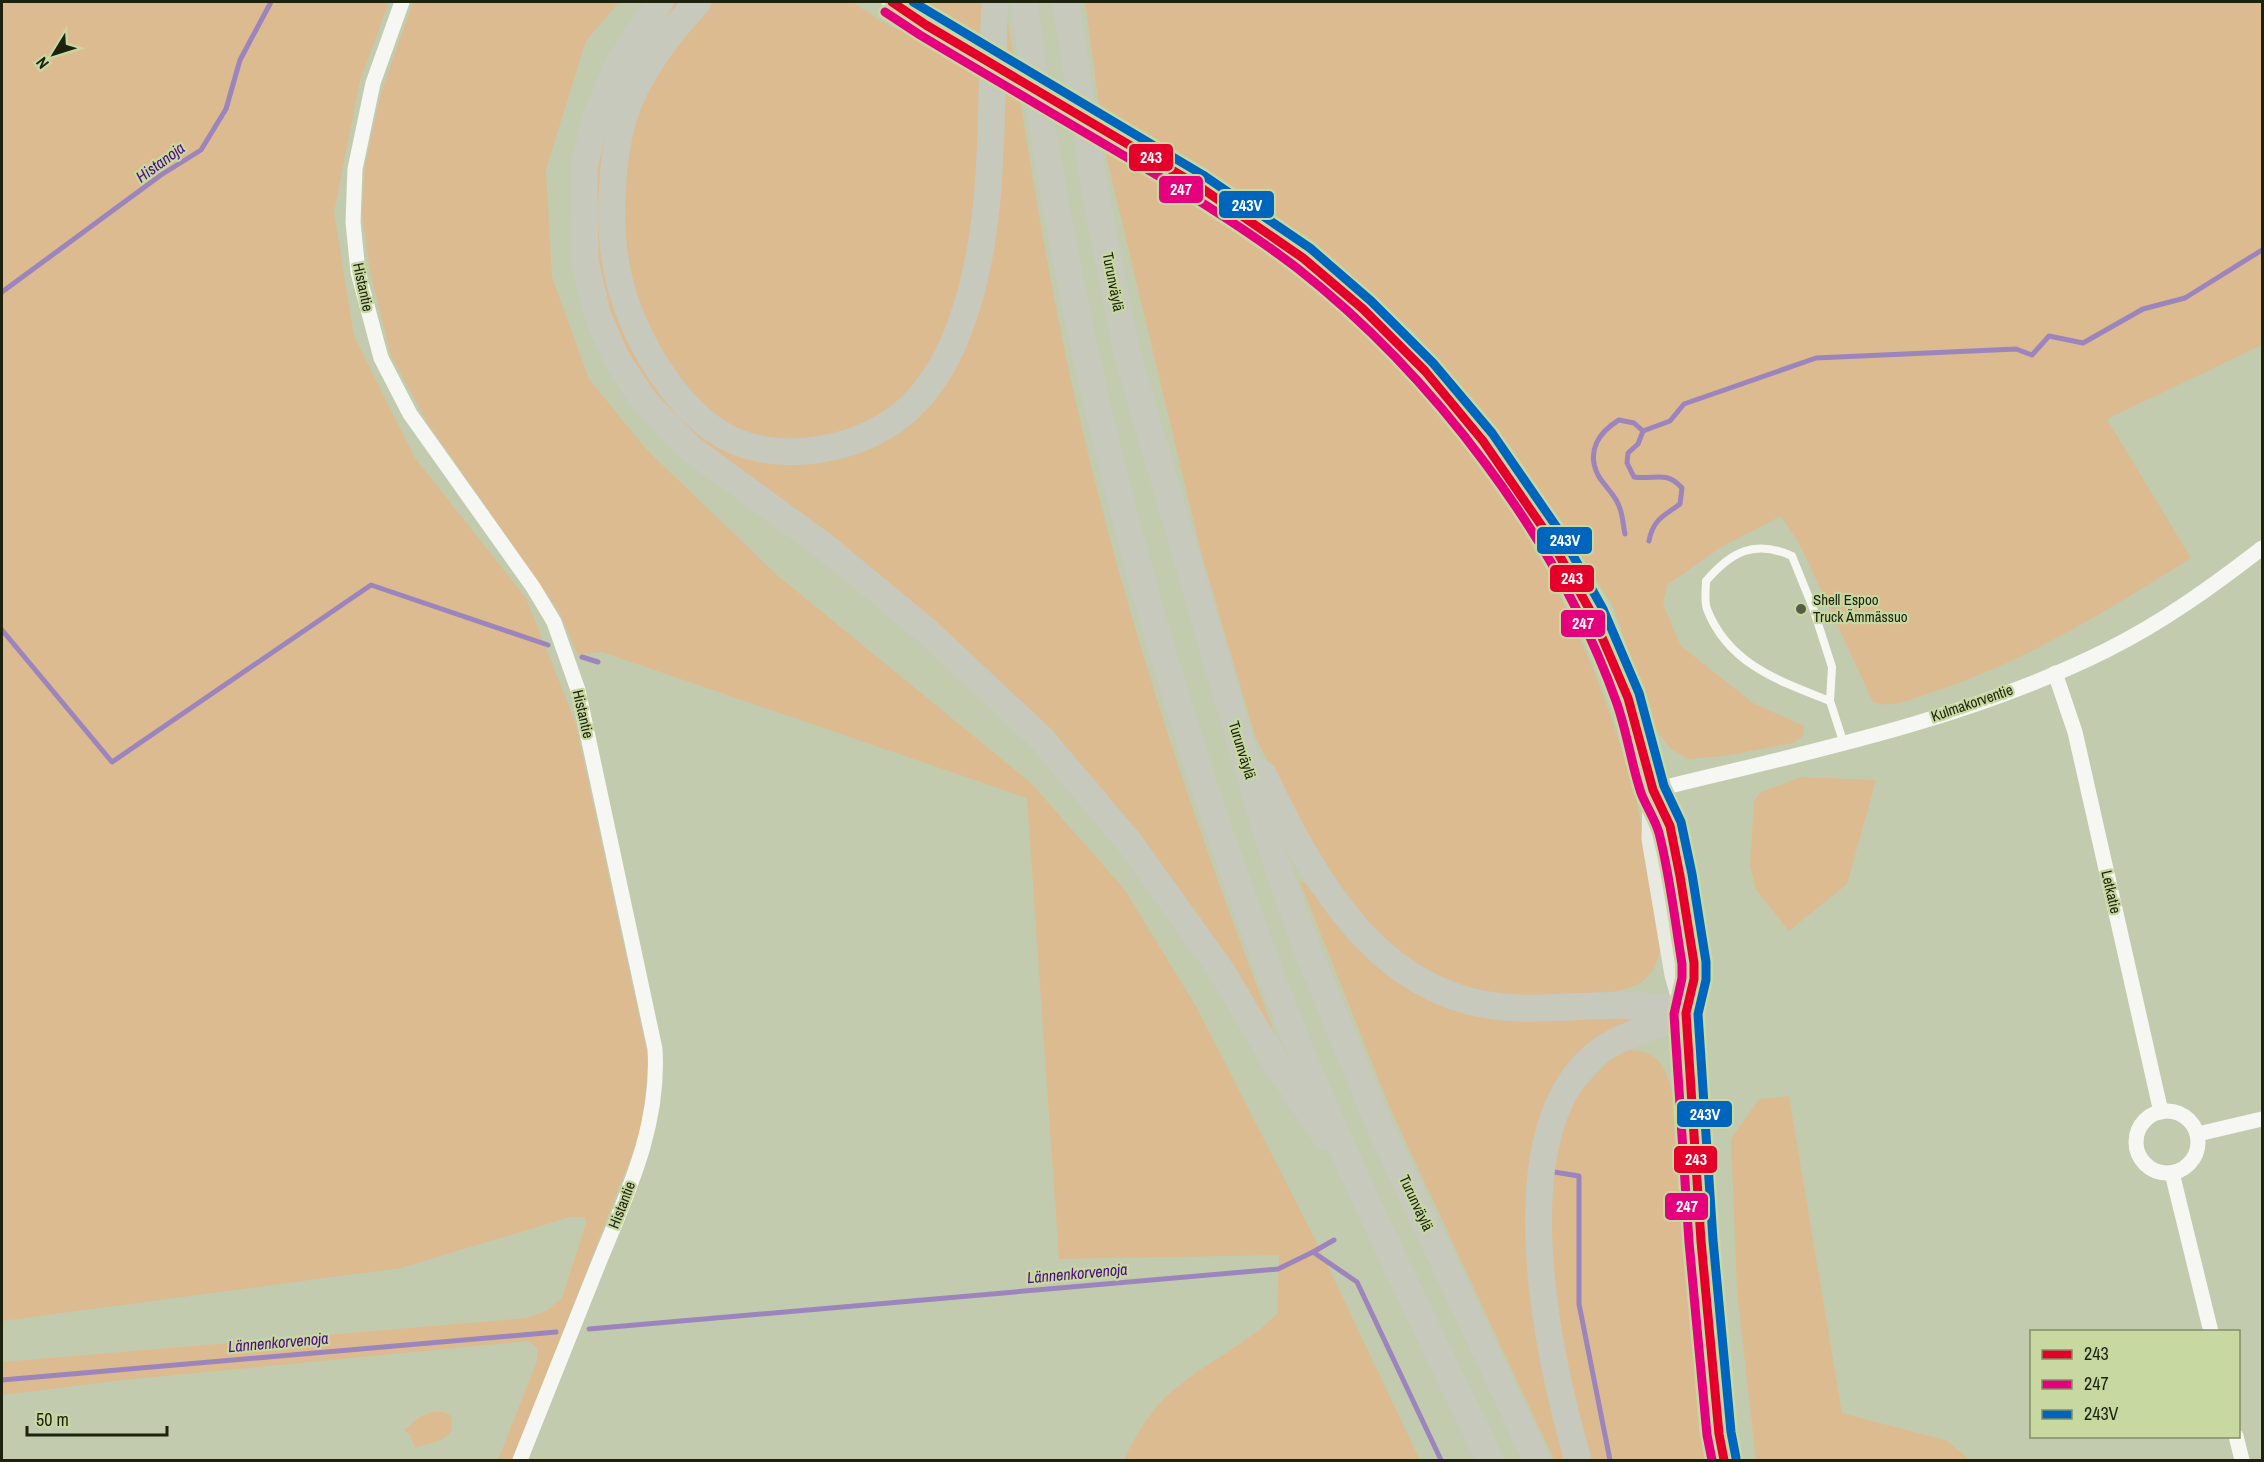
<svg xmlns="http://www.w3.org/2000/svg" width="2264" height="1462" viewBox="0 0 2264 1462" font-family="'Archivo Narrow',sans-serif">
	<rect width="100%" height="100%" fill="#c3cbae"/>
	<!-- green -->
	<g fill="#dcbb90">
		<path d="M2 2H389L360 81 334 212 354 336 415 458 526 598 575 721 649 1062 641 1131 513 1460H498L537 1361V1348L529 1341 123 1380 2 1395V1362L528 1318 547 1310 562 1298 586 1223 585 1217H570L401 1268 2 1321Z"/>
		<path d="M413 2H619L586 41 546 169 552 277 589 379 647 450 777 575 1031 783 1125 890 1197 1008 1315 1239 1420 1460H1124C1133 1440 1151 1409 1168 1395 1202 1364 1245 1346 1277 1314L1279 1255 1059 1259 1027 798 602 652 578 655 560 613 427 422 391 356 370 271 362 213 365 165 381 93Z"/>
		<path d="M674 2H686L655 43 602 209 683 416 833 458 950 368 1006 20 1008 21C1025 133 1043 246 1066 357 1116 592 1192 820 1279 1044L1071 760 710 455 644 385 605 307 591 246 598 136 649 32Z"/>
		<path d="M710 2H852L891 27 919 37 984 76 977 201 959 302 931 367 883 419 817 443 745 436 708 415 639 322 619 201 626 152 642 99 669 53Z"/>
		<path d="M915 2H983L984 43Z"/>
		<path d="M1085 2H2262V345L2107 419 2191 558C2108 610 2024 663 1930 693 1910 699 1893 709 1873 702L1800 545 1781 516 1720 548 1667 585 1663 604 1681 646 1753 703 1804 726 1803 736 1793 743 1724 756 1688 759 1671 749 1657 732 1613 606 1515 455 1412 330 1284 230 1151 142 1100 112Z"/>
		<path d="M1104 147C1155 177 1207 207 1255 241 1446 374 1579 576 1636 800 1647 846 1653 894 1662 940 1656 977 1644 987 1607 993L1492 998 1432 978 1358 917 1304 836 1255 736 1201 552Z"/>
		<path d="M1801 777 1876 780 1847 884 1789 931 1756 890 1750 865 1754 803 1759 793Z"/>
		<path d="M1303 881 1357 948 1395 980 1438 1001 1493 1019 1650 1014 1609 1032 1532 1161 1569 1460H1554L1390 1108 1300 882Z"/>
		<path d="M1628 1050C1663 1050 1667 1073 1675 1102L1697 1390 1707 1460H1588L1560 1332 1550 1241V1179L1570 1103 1610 1059Z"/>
		<path d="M1789 1096 1842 1413 1948 1441 1969 1460H1756L1737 1291 1731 1139 1759 1099Z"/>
		<path d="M433 1412H444L451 1416 452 1430C442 1444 430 1442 415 1448L410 1434 404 1430 421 1416Z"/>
	</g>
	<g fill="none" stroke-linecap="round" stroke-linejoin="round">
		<!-- stream -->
		<g stroke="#9c84bd" stroke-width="5">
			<path d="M2 292 161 175 201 150 226 109 240 60 271 2"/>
			<path d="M1643 431 1638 444 1628 453 1627 463 1634 477C1655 480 1666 470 1682 488L1680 504C1664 516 1653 519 1649 541"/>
			<path d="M1625 534C1623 525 1623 515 1619 506 1615 494 1604 486 1598 475 1586 451 1599 432 1619 420L1634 423 1643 431 1670 421 1684 404 1816 358 2016 349 2032 355 2049 336 2083 343 2143 309 2185 298 2262 250"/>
			<path d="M2 630 112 762 371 585 548 645"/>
			<path d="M582 657 598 662"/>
			<path d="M1554 1172 1579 1176V1304L1610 1460"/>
			<path d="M1313 1252 1334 1240"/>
			<path d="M589 1329 1278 1269 1313 1252 1357 1282 1441 1460"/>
			<path d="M2 1380 556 1332"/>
		</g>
		<!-- service -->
		<path stroke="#f6f7f3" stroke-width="8" d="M1830 701 1832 667 1813 608 1792 556C1754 539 1731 552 1706 581 1706 589 1704 601 1707 609 1728 664 1779 681 1830 701L1843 741"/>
		<!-- minor -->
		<g stroke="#f6f7f3" stroke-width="15">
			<path d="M402 2 373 83 355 169 353 222 358 272 381 358 410 414 533 587 554 622 578 690 655 1049C660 1129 625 1198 596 1270 571 1334 545 1397 520 1460"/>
			<path d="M2055 673 2075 732 2161 1112"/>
			<path d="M1653 790C1805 753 1967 720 2107 650 2163 622 2213 586 2262 548"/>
			<circle cx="2167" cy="1142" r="31"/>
			<path d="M2198 1134 2262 1119"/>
			<path d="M2172 1173 2211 1332"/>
			<path d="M2236 1436 2242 1460"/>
		</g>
		<!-- secondary -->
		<g stroke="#e8eae2" stroke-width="21">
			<path d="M892 2 926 25 1197 185 1303 258 1363 309 1425 371 1483 441 1548 535 1592 614 1628 698 1653 790 1670 826 1680 876 1694 963V979L1686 1013"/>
			<path d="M1653 793 1652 839 1675 975 1686 1013 1701 1241 1719 1434 1724 1460"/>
		</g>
		<!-- motorway -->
		<g stroke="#c6c9bc" stroke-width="27">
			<path d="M660 2 619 63 596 117 584 167 585 262 598 316 616 358 645 402 691 449 824 546 928 632 1042 739 1130 843 1221 970 1275 1061 1326 1137"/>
			<path d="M698 2C668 33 636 77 623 119 611 162 608 226 617 270 629 333 680 424 745 445 777 455 813 453 844 444 906 426 939 384 961 324 998 222 989 108 995 2"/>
			<path d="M1024 2C1067 333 1151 654 1268 967 1331 1136 1412 1298 1490 1460"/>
			<path d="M1066 2 1095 191 1127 353 1274 857 1309 954 1381 1129 1537 1460"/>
			<path d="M1263 774C1315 882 1381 1005 1519 1008 1574 1010 1632 998 1686 1013"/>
			<path d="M1578 1460C1548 1356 1499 1135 1595 1055 1621 1033 1657 1028 1686 1013"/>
		</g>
		<!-- bus-1 casing -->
		<g stroke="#c8d8a1" stroke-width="14">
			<path id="bus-1" d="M892 2 926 25 1197 185 1303 258 1363 309 1425 371 1483 441 1548 535 1592 614 1628 698 1653 790 1670 826 1680 876 1694 963V979L1686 1013 1701 1241 1719 1434 1724 1460"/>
		</g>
		<!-- bus-2 casing -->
		<g stroke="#c8d8a1" stroke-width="14">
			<path id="bus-2" d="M885 12 920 35C983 73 1047 110 1111 148 1174 185 1238 223 1297 268 1432 374 1558 539 1616 701 1627 731 1631 763 1641 793 1646 806 1655 819 1659 833 1670 876 1675 921 1682 964V978L1674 1014 1689 1242 1707 1435 1712 1460"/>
		</g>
		<!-- bus-3 casing -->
		<g stroke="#c8d8a1" stroke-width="14">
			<path id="bus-3" d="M913 2 1203 175 1310 248 1371 301 1433 363 1492 433 1558 529 1603 609 1639 693 1664 786 1681 822 1692 874 1706 962V980L1698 1014 1713 1240 1731 1432 1736 1458"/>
		</g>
		<!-- bus-1 -->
		<use href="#bus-1" stroke="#e4002b" stroke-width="9"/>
		<!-- bus-2 -->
		<use href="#bus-2" stroke="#e5007d" stroke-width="9"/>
		<!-- bus-3 -->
		<use href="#bus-3" stroke="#0065bd" stroke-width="9"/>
	</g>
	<!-- markers -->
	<circle fill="#565d45" stroke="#c8d8a1" stroke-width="2" cx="1801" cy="609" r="6"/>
	<g text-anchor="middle" stroke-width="4.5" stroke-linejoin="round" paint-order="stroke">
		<!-- street labels -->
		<g font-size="15" fill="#1c220c" stroke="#c8d8a1">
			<text transform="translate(1113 282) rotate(79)" y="5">Turunväylä</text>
			<text transform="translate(363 287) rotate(78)" y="5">Histantie</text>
			<text transform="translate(1972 703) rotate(-19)" y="5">Kulmakorventie</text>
			<text transform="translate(583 714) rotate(77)" y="5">Histantie</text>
			<text transform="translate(1242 750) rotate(73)" y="5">Turunväylä</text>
			<text transform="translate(2111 892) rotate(77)" y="5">Letkatie</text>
			<text transform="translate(1416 1203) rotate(65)" y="5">Turunväylä</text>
			<text transform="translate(622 1205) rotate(-69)" y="5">Histantie</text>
		</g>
		<!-- poi labels -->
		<g font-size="15" fill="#1c220c" stroke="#c8d8a1" text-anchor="start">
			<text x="1813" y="605">Shell Espoo<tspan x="1813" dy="17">Truck Ämmässuo</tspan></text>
		</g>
		<!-- water labels -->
		<g font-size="16" font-style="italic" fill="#4a0a81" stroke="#c8d8a1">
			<text transform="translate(160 162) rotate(-36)" y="6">Histanoja</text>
			<text transform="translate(1077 1273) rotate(-5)" y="6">Lännenkorvenoja</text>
			<text transform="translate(278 1342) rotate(-5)" y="6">Lännenkorvenoja</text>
		</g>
	</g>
	<g stroke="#c8d8a1" stroke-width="2">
		<rect x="1128" y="143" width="46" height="29" rx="6" fill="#e4002b"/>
		<rect x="1158" y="175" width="46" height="29" rx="6" fill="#e5007d"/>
		<rect x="1218" y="190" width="57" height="29" rx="6" fill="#0065bd"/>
		<rect x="1536" y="526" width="57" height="29" rx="6" fill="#0065bd"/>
		<rect x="1549" y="564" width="46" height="29" rx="6" fill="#e4002b"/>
		<rect x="1560" y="609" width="46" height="29" rx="6" fill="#e5007d"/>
		<rect x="1676" y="1100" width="57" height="28" rx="6" fill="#0065bd"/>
		<rect x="1673" y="1145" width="45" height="29" rx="6" fill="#e4002b"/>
		<rect x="1664" y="1192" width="45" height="29" rx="6" fill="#e5007d"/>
	</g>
	<g font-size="16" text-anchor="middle" font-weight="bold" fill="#fff">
		<text x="1151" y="163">243</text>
		<text x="1181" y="195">247</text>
		<text x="1247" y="211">243V</text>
		<text x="1565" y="546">243V</text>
		<text x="1572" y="584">243</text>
		<text x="1583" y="629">247</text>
		<text x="1705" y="1120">243V</text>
		<text x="1696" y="1165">243</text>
		<text x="1687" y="1212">247</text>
	</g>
	<!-- border -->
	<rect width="2264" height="1462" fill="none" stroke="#1c220c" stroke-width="6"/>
	<!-- legend -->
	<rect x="2030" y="1330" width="210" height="108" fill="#c8d8a1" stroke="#838f65" stroke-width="1.5"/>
	<rect x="2042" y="1350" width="30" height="9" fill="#e4002b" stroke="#838f65" stroke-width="1.5"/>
	<text x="2084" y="1360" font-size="18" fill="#1c220c">243</text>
	<rect x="2042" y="1380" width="30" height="9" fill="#e5007d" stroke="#838f65" stroke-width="1.5"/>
	<text x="2084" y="1390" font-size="18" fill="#1c220c">247</text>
	<rect x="2042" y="1410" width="30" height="9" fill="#0065bd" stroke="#838f65" stroke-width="1.5"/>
	<text x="2084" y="1420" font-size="18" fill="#1c220c">243V</text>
	<!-- north arrow -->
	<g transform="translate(54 54) rotate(232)" stroke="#c8d8a1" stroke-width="4.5" paint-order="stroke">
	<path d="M0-4.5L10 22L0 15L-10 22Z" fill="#1c220c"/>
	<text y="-9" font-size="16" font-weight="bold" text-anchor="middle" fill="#1c220c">N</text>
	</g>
	<!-- scale -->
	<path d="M27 1426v9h140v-9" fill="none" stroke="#1c220c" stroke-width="3"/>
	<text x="36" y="1426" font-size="18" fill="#1c220c" stroke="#c8d8a1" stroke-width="4.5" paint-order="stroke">50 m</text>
</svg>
